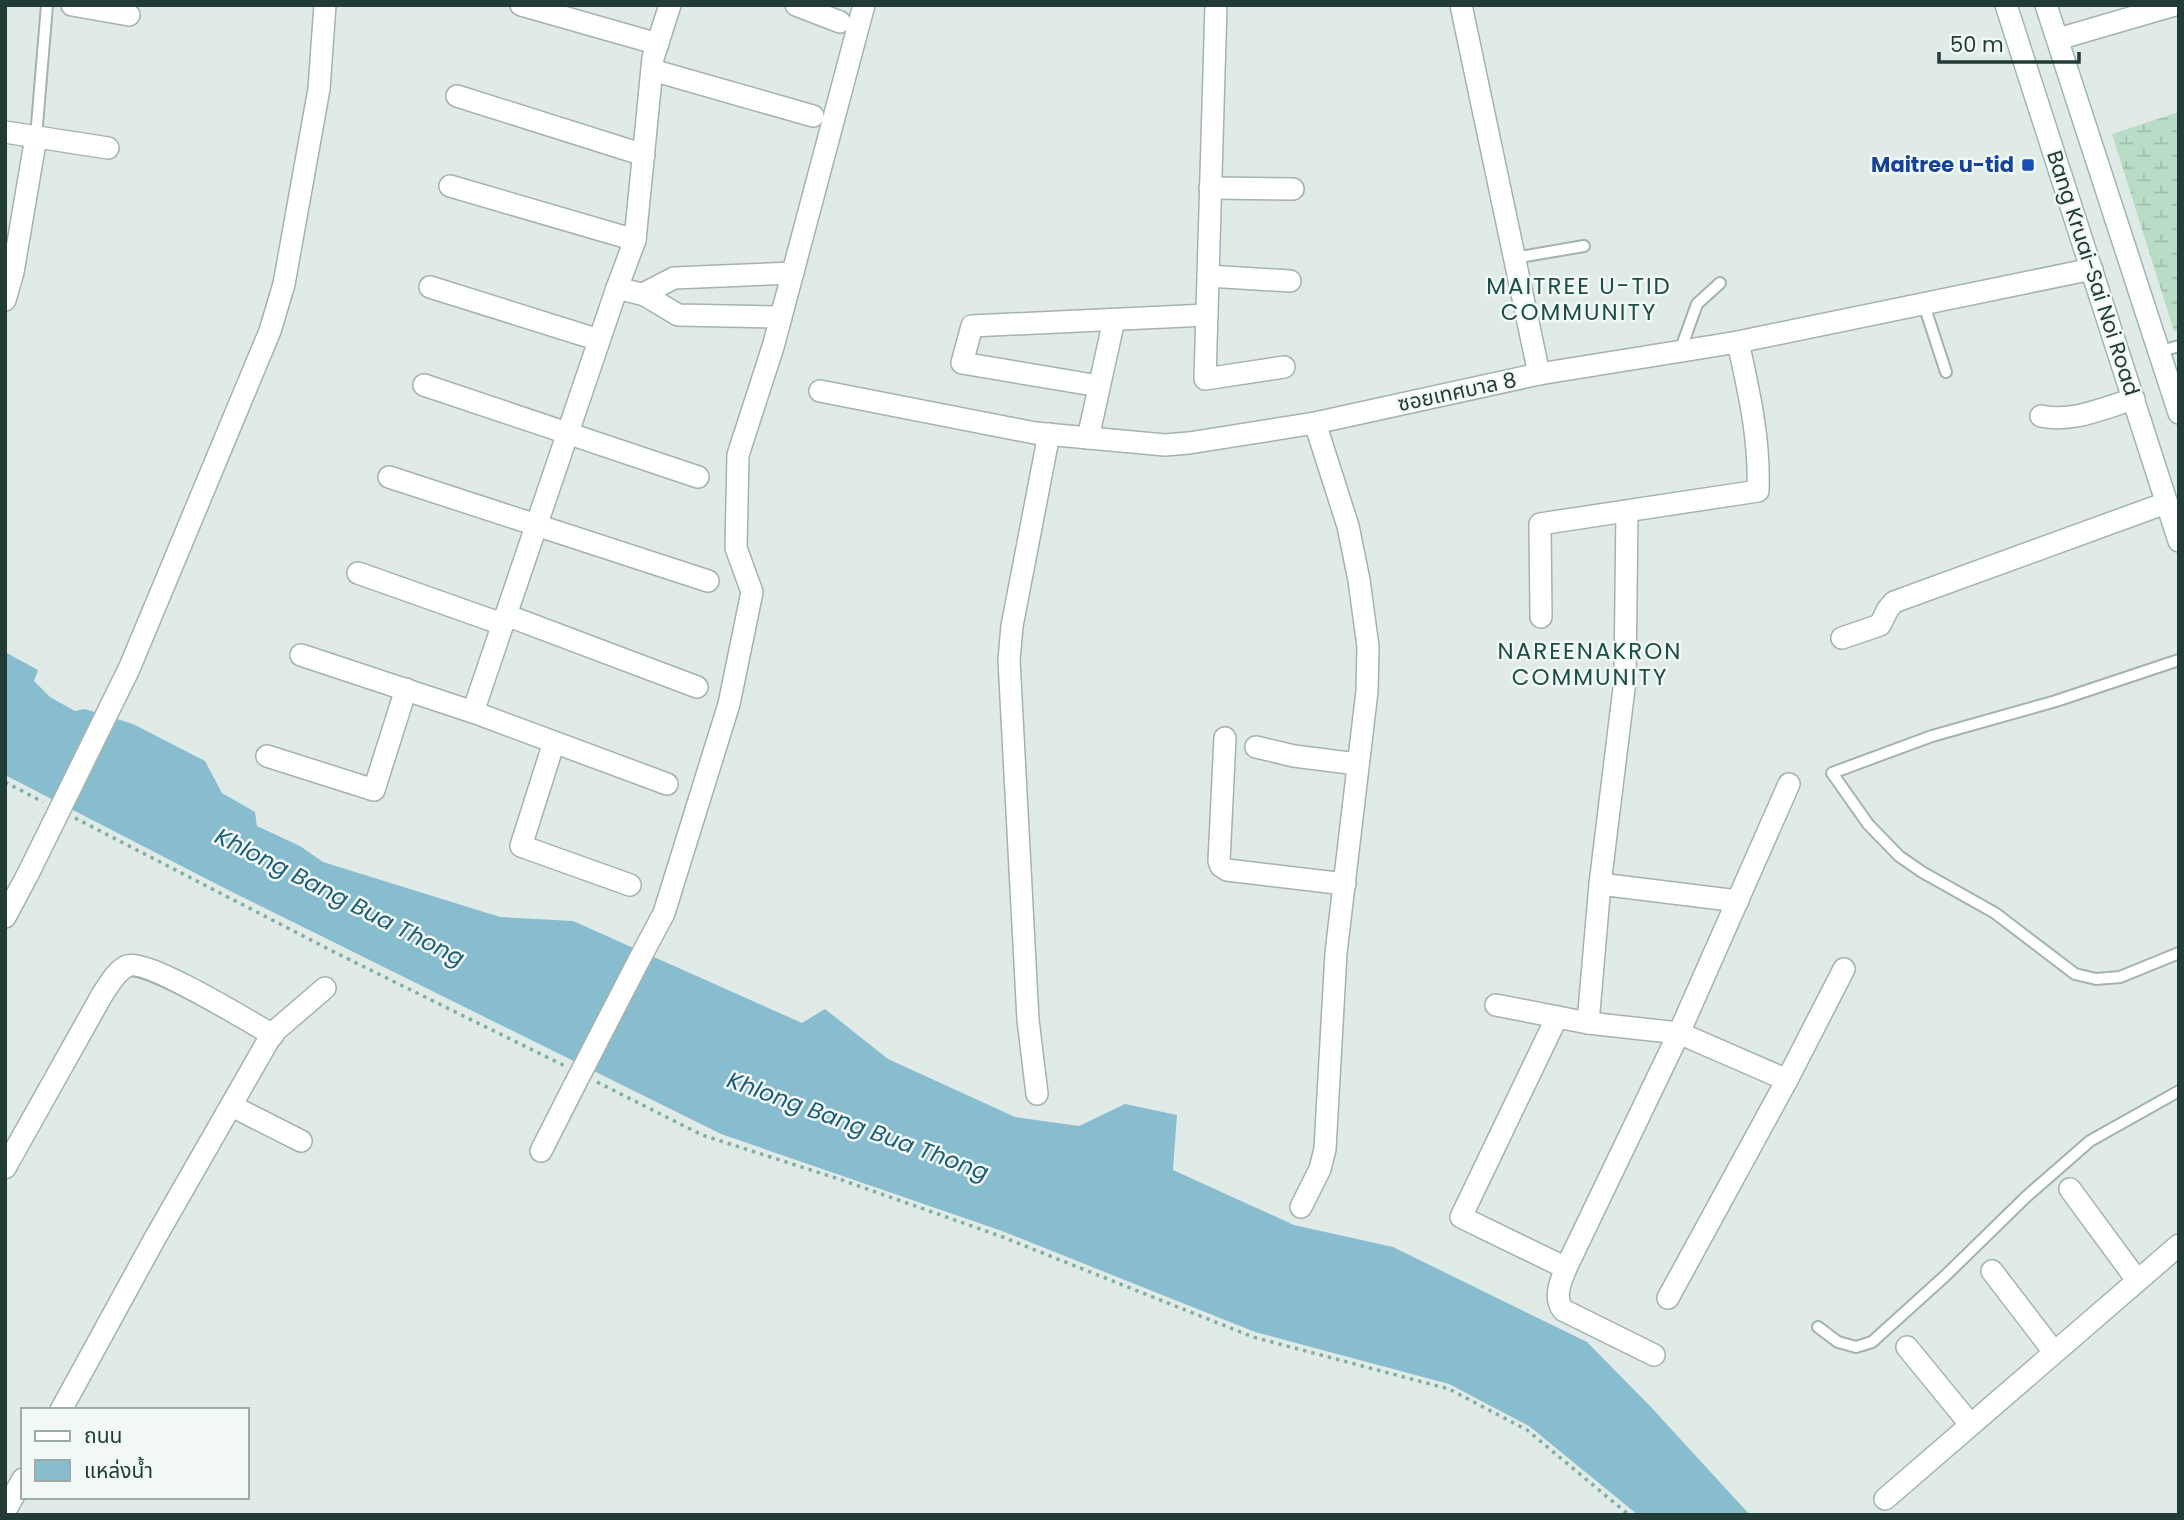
<svg xmlns="http://www.w3.org/2000/svg" width="2184" height="1520" viewBox="0 0 2184 1520" font-family="Poppins,'Noto Sans Thai',sans-serif">
	<defs>
		<pattern id="wetland-marsh" width="20" height="14" patternUnits="userSpaceOnUse" patternTransform="scale(1.75)"><rect width="20" height="14" fill="#b9dcc6"/><path d="M1 5h8M5 5V1M11 12h8M15 12V8" fill="none" stroke="#9fbeab"/></pattern>
	</defs>
	<rect width="100%" height="100%" fill="#e0ebe7"/>
	<!-- wetland -->
	<path fill="url(#wetland-marsh)" d="M2179 112V330L2174 331 2112 134Z"/>
	<!-- water -->
	<path fill="#88bdd0" d="M5 652 38 670 34 681 50 697 75 711 85 709 133 724 205 761 222 793 255 812 257 826 300 846 323 862 500 917 573 921 802 1023 825 1009 888 1059 1015 1117 1079 1126 1125 1104 1177 1115 1173 1170 1294 1225 1393 1247 1587 1342 1650 1406 1750 1515H1638L1529 1426 1449 1384 1255 1332 1002 1231 721 1134 228 890 5 775Z"/>
	<g fill="none" stroke-linecap="round" stroke-linejoin="round">
		<!-- lane casing -->
		<g stroke="#a3b3af" stroke-width="14">
			<g id="lane">
				<path d="M36 137 47 5"/>
				<path d="M1514 258 1584 246"/>
				<path d="M1924 305 1946 372"/>
				<path d="M1680 351 1697 304 1720 283"/>
				<path d="M2158 352 2179 346"/>
				<path d="M2179 660 2056 701 1932 736 1832 773 1868 824 1899 856 1922 872 1995 913 2075 974 2096 979 2120 977 2179 953"/>
				<path d="M1818 1327 1838 1342 1856 1347 1872 1342 1945 1276 2027 1196 2090 1141 2179 1091"/>
			</g>
		</g>
		<!-- street casing -->
		<g stroke="#a3b3af" stroke-width="24">
			<g id="street">
				<path d="M72 5 129 15"/>
				<path d="M521 5 658 44"/>
				<path d="M796 5 840 22"/>
				<path d="M1216 5 1205 379 1284 367"/>
				<path d="M1461 5 1539 374"/>
				<path d="M2058 39 2175 5"/>
				<path d="M652 70 813 116"/>
				<path d="M457 96 644 155"/>
				<path d="M5 132 108 148"/>
				<path d="M450 186 635 240"/>
				<path d="M1210 188 1293 189"/>
				<path d="M1208 276 1290 281"/>
				<path d="M430 287 599 340"/>
				<path d="M617 288 635 240 653 58 670 5"/>
				<path d="M5 300 13 272 36 137"/>
				<path d="M781 317 678 315 643 294 674 278 793 273"/>
				<path d="M424 385 698 477"/>
				<path d="M1099 386 962 363 972 326 1207 315"/>
				<path d="M820 391 1035 433 1165 445 1189 443 1315 423 1539 374 1738 342 2092 269"/>
				<path d="M2041 416C2073 423 2103 408 2134 399"/>
				<path d="M1088 438 1114 320"/>
				<path d="M389 477 708 581"/>
				<path d="M358 573 502 624"/>
				<path d="M506 615 697 687"/>
				<path d="M1541 617 1540 524 1758 491C1760 439 1749 392 1738 342"/>
				<path d="M1842 638 1880 625 1888 609 1894 602 2166 503"/>
				<path d="M301 655 473 712 667 784"/>
				<path d="M129 669 270 331 284 284 319 89 325 5"/>
				<path d="M473 712 617 288 645 295"/>
				<path d="M1225 738 1219 861 1221 866 1227 870 1345 884"/>
				<path d="M554 742 521 846 630 885"/>
				<path d="M1256 747 1294 756 1357 764"/>
				<path d="M267 756 374 790 406 689"/>
				<path d="M1600 884 1738 901"/>
				<path d="M5 917 28 874"/>
				<path d="M638 962 664 913 729 704 752 592 736 548 738 455 773 347 864 5"/>
				<path d="M1496 1005 1588 1023 1679 1033 1787 1080"/>
				<path d="M1557 1017 1461 1217 1566 1268"/>
				<path d="M1588 1023 1600 884 1625 680 1627 511"/>
				<path d="M1037 1094 1028 1020 1009 660 1012 626 1049 434"/>
				<path d="M232 1106 301 1141"/>
				<path d="M541 1151 574 1086"/>
				<path d="M5 1168 102 995C109 985 115 972 127 966 146 958 250 1022 273 1035"/>
				<path d="M2070 1189 2137 1280"/>
				<path d="M1301 1207 1320 1169 1325 1149 1336 953 1367 691 1368 647 1359 580 1348 526 1315 423"/>
				<path d="M1992 1271 2054 1352"/>
				<path d="M1668 1298 1787 1080 1844 969"/>
				<path d="M1907 1347 1970 1424"/>
				<path d="M1654 1355 1563 1310C1553 1297 1561 1281 1566 1268L1679 1033 1789 784"/>
				<path d="M61 1410 154 1240 268 1041 275 1031 325 988"/>
				<path d="M1885 1499 2179 1245"/>
				<path d="M5 1511 23 1479"/>
			</g>
		</g>
		<!-- secondary casing -->
		<g stroke="#9fb7b1" stroke-width="24">
			<g id="secondary">
				<path d="M2006 5 2179 541"/>
				<path d="M2046 5 2179 413"/>
			</g>
		</g>
		<!-- path -->
		<g stroke="#81aea5" stroke-width="3.5" stroke-dasharray="3.5 5" stroke-linecap="butt">
			<path d="M5 782 43 802"/>
			<path d="M75 818 338 954 565 1066"/>
			<path d="M597 1082 702 1135 839 1179 1000 1236 1253 1337 1449 1389 1527 1430 1629 1515"/>
		</g>
		<!-- lane -->
		<use href="#lane" stroke="#fff" stroke-width="10"/>
		<!-- street -->
		<use href="#street" stroke="#fff" stroke-width="21"/>
		<!-- secondary -->
		<use href="#secondary" stroke="#fff" stroke-width="21"/>
		<!-- street-bridge casing -->
		<g stroke="#a3b3af" stroke-width="24" stroke-linecap="butt">
			<g id="street-bridge">
				<path d="M28 874 129 669"/>
				<path d="M574 1086 638 962"/>
			</g>
		</g>
		<!-- street-bridge -->
		<use href="#street-bridge" stroke="#fff" stroke-width="21"/>
	</g>
	<!-- markers -->
	<rect fill="#1a4fb4" stroke="#f1f8f5" stroke-width="2.5" x="2021" y="158" width="14" height="14" rx="3.5"/>
	<g text-anchor="middle" stroke-width="5" stroke-linejoin="round" paint-order="stroke">
		<!-- transit labels -->
		<g font-size="21" font-weight="bold" fill="#164399" stroke="#f1f8f5" text-anchor="end">
			<text x="2014" y="172">Maitree u-tid</text>
		</g>
		<!-- street labels -->
		<g font-size="21" fill="#213b37" stroke="#f1f8f5">
			<text transform="translate(2093 273) rotate(72)" y="7">Bang Kruai-Sai Noi Road</text>
			<text transform="translate(1457 392) rotate(-12)" y="7">ซอยเทศบาล 8</text>
		</g>
		<!-- neighbourhood labels -->
		<g font-size="23" letter-spacing="2" fill="#1d4d47" stroke="#f1f8f5">
			<text x="1579" y="294">MAITREE U-TID<tspan x="1579" dy="26">COMMUNITY</tspan></text>
			<text x="1590" y="659">NAREENAKRON<tspan x="1590" dy="26">COMMUNITY</tspan></text>
		</g>
		<!-- water labels -->
		<g font-size="23" font-style="italic" fill="#1c5d76" stroke="#f1f8f5">
			<text transform="translate(340 897) rotate(27)" y="8">Khlong Bang Bua Thong</text>
			<text transform="translate(858 1126) rotate(20)" y="8">Khlong Bang Bua Thong</text>
		</g>
	</g>
	<!-- border -->
	<rect width="2184" height="1520" fill="none" stroke="#213b37" stroke-width="14"/>
	<!-- legend -->
	<rect x="21" y="1408" width="228" height="91" fill="#f1f8f5" stroke="#9eaca9" stroke-width="2"/>
	<rect x="35" y="1431" width="35" height="10" fill="#ffffff" stroke="#9eaca9" stroke-width="2"/>
	<text x="84" y="1443" font-size="21" fill="#213b37">ถนน</text>
	<rect x="35" y="1460" width="35" height="21" fill="#88bdd0" stroke="#9eaca9" stroke-width="2"/>
	<text x="84" y="1478" font-size="21" fill="#213b37">แหล่งน้ำ</text>
	<!-- scale -->
	<path d="M1939 52v10h140v-10" fill="none" stroke="#213b37" stroke-width="3.5"/>
	<text x="1950" y="52" font-size="21" fill="#213b37" stroke="#f1f8f5" stroke-width="5" paint-order="stroke">50 m</text>
</svg>
